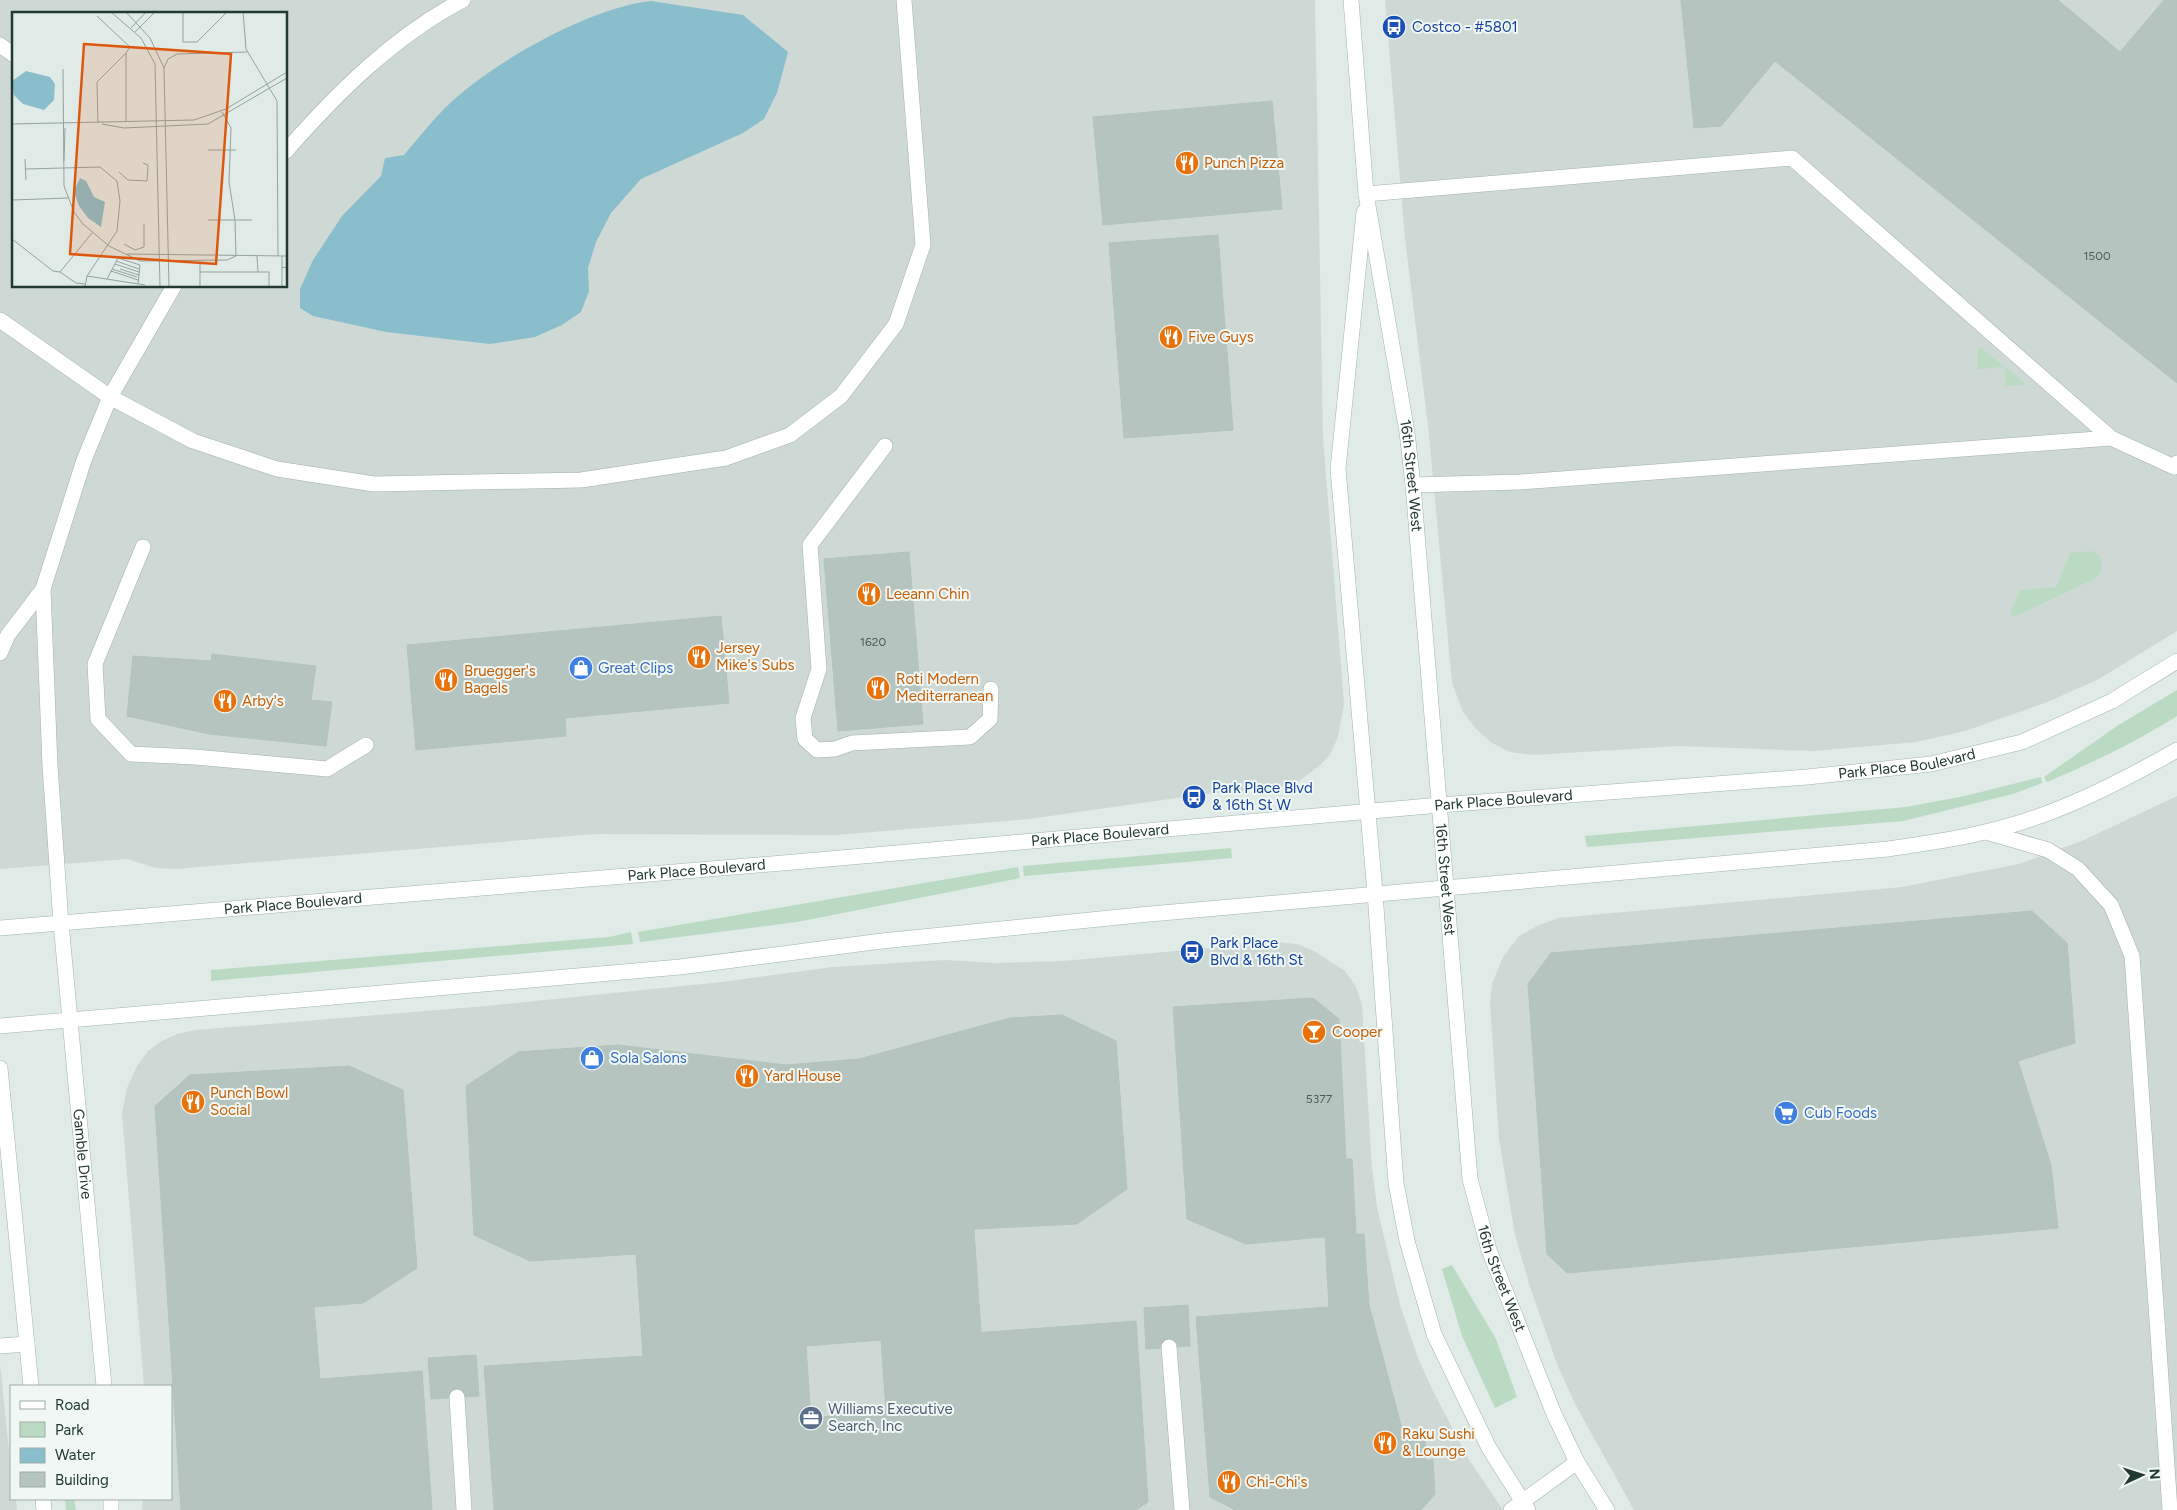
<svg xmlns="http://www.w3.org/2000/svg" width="2177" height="1510" viewBox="0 0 2177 1510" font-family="Figtree,sans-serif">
	<rect width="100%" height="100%" fill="#e0eae6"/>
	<!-- built -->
	<g fill="#ced9d5" fill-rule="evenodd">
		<path d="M0 0H1315L1323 437 1344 704 1338 737 1330 755 1318 767 1299 781 1278 788 1205 794 1029 819 836 835 596 834 176 869 156 868 127 859 0 869ZM14 14H286V286H14Z"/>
		<path d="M1385 0H2177V631L2099 679 2050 701 1965 731 1916 742 1814 751 1679 746 1534 755 1510 752 1492 743 1477 730 1463 712 1452 683 1428 425 1405 239Z"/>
		<path d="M2177 796V1510H1634L1575 1404 1557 1364 1530 1287 1515 1235 1499 1139 1490 1003 1492 984 1503 957 1519 936 1539 925 1558 918 1902 887 2019 864 2082 841Z"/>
		<path d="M1277 942 1297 944 1314 951 1345 971 1356 987 1362 1005 1372 1168 1377 1207 1400 1305 1418 1358 1433 1391 1468 1458 1503 1510H142L143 1499H171V1386H144L122 1113 127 1088 137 1066 148 1051 160 1042 177 1034 195 1030 486 1006 722 982 833 967 945 960 997 963 1063 961Z"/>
		<path d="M0 1364 11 1470V1499H16L17 1510H0Z"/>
	</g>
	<!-- green -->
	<g fill="#badac4">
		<path d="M1978 348H1981L2024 382V385L2006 386 2005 367 1978 369Z"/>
		<path d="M2091 551 2099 555 2102 564 2100 574 2092 580 2016 616H2012L2010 614 2020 590 2056 587 2070 553Z"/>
		<path d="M2177 690V716C2136 742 2092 763 2047 782L2044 777 2117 726Z"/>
		<path d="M2041 777 2042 783 2013 794 1903 821 1587 847 1585 836 1906 807 1965 796Z"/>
		<path d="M1231 848 1232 858 1024 876 1023 866Z"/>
		<path d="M1018 867 1020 878 797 922 640 942 638 932Z"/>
		<path d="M631 932 633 944 211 981V970L609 937Z"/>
		<path d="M1452 1265 1496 1339 1517 1397 1495 1408 1462 1336 1442 1269Z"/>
		<path d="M65 1499H74L76 1510H66Z"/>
	</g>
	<!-- water -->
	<path fill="#8bbecc" d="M651 1 743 15 788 52 777 93 764 119 743 133 641 179 611 213 596 242 588 268 589 291 581 312 562 325 535 337 490 344 386 332 313 316 300 308V289L313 260 342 216 381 176 385 158 404 155C417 140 430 123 444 109 489 64 588 8 651 1Z"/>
	<!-- building -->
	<g fill="#b5c4bf" stroke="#b3c3bd">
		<path d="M1681 0H2058L2120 52 2164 0H2177V383L1775 61 1721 126 1694 128Z"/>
		<path d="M1272 101 1282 209 1103 225 1093 117Z"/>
		<path d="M1218 235 1233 430 1124 438 1109 243Z"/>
		<path d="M909 552 923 724 838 731 824 559Z"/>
		<path d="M721 616 729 703 565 718 566 736 416 750 407 645Z"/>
		<path d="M212 654 316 666 311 700 332 702 326 746 209 734 127 716 133 656 211 661Z"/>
		<path d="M2032 911 2067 943 2075 1043 2018 1061 2051 1165 2058 1228 1567 1273 1547 1254 1528 984 1551 953Z"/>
		<path d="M1313 998 1339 1019 1346 1159H1352L1356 1234 1246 1244 1187 1219 1173 1007Z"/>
		<path d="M1062 1015 1116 1041 1127 1189 1077 1224 974 1229 981 1333 881 1340 859 1059 1010 1018Z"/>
		<path d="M618 1045 786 1065 806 1346 643 1356 636 1254 530 1261 474 1235 466 1086 518 1052Z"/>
		<path d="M859 1059 881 1340 806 1346 786 1065Z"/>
		<path d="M349 1066 403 1090 417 1268 363 1303 314 1307 320 1379 422 1371 432 1510H181L155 1106 190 1075Z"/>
		<path d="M1364 1234 1369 1305 1405 1440 1407 1483 1385 1510H1235L1210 1497 1196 1317 1329 1307 1325 1236Z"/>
		<path d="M1188 1305 1190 1346 1146 1349 1144 1308Z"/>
		<path d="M1136 1321 1148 1502 1136 1510H893L881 1340Z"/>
		<path d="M806 1346 817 1510H494L484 1366Z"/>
		<path d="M476 1355 479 1396 431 1399 428 1358Z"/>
		<path d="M886 1411 893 1510H817L811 1418Z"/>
		<path d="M1425 1439 1426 1460H1433L1435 1494 1421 1510H1385L1407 1483 1405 1440Z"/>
	</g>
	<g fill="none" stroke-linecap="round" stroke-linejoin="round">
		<!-- lane casing -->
		<g stroke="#a3b1ad" stroke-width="16">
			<g id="lane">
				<path d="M0 45 14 55"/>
				<path d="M286 151C337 93 394 36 463 0"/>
				<path d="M1366 194 1792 158 2111 438"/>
				<path d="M0 320 110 397 193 441 277 469 374 484 581 480 726 458 790 435 841 396 896 324 923 245 904 0"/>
				<path d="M885 446 810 545 819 669 803 718 805 739 817 750 835 749 852 743 970 737 990 719 991 689"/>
				<path d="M1413 485 1520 482 2111 438 2174 467 2177 463"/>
				<path d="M143 547 95 664 98 719 131 754 195 757 327 769 366 745"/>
				<path d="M43 589 50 766 61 923"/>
				<path d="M0 653 8 635 43 589 84 460 110 397 174 286"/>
				<path d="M1986 832 2048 850 2078 869 2111 905 2132 956 2170 1510"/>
				<path d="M0 1346 27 1344"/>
				<path d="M1169 1347 1182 1510"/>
				<path d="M457 1397 464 1510"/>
				<path d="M1511 1510 1577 1462"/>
			</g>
		</g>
		<!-- secondary casing -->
		<g stroke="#a0b5ae" stroke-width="16">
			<g id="secondary">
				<path id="s1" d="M1351 0 1366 194 1407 432 1413 485 1470 1179 1489 1250 1554 1414 1577 1462 1607 1510"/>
				<path d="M1364 212 1338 469 1375 893 1396 1183 1407 1241 1434 1334 1489 1448 1528 1510"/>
				<path id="s2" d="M61 923 104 1386"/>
				<path id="s3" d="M0 928 806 861 1440 805 1807 777 1931 764 2022 742 2112 701 2177 661"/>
				<path d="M0 1026 680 967 882 941 1139 915 1888 849C1920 844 1953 840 1985 832 2053 817 2117 784 2177 750"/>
				<path d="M0 1068 31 1386"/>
				<path d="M43 1499 44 1510"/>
				<path d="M111 1499V1510"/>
			</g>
		</g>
		<!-- lane -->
		<use href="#lane" stroke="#fff" stroke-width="15"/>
		<!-- secondary -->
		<use href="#secondary" stroke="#fff" stroke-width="15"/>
	</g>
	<!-- icons -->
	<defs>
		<g id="bus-disc" transform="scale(1.25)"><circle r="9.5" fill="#1a4fb4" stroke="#f0f7f4"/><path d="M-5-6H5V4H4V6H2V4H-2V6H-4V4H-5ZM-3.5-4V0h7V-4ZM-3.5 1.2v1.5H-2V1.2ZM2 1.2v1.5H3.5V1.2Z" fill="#fff"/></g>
		<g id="restaurant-disc" transform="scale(1.25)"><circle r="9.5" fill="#e8710a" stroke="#f0f7f4"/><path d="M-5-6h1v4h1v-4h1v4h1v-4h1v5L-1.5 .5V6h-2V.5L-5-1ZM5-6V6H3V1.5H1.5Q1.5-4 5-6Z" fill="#fff"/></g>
		<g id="shop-disc" transform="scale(1.25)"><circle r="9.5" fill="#3f7fe0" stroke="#f0f7f4"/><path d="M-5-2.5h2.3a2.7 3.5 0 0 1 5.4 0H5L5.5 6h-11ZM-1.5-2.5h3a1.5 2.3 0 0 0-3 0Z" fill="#fff"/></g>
		<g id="bar-disc" transform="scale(1.25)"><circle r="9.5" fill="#e8710a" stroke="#f0f7f4"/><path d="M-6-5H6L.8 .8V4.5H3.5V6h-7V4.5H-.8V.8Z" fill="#fff"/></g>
		<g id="supermarket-disc" transform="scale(1.25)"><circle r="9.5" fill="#3f7fe0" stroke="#f0f7f4"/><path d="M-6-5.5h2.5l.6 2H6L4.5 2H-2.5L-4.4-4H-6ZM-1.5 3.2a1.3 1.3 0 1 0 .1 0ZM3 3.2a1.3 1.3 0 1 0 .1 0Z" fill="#fff"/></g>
		<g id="office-disc" transform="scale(1.25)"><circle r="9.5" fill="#5c6f8a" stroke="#f0f7f4"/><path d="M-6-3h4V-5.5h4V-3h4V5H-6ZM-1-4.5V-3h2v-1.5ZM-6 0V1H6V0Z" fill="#fff"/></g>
	</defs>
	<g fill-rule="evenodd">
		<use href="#bus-disc" x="1394" y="27"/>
		<use href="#restaurant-disc" x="1187" y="163"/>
		<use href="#restaurant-disc" x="1171" y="337"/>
		<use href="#restaurant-disc" x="869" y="594"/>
		<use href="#restaurant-disc" x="699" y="657"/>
		<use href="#shop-disc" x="581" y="668"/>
		<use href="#restaurant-disc" x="446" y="680"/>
		<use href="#restaurant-disc" x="878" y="688"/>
		<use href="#restaurant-disc" x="225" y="701"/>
		<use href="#bus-disc" x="1194" y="797"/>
		<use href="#bus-disc" x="1192" y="952"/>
		<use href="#bar-disc" x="1314" y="1032"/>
		<use href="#shop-disc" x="592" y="1058"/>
		<use href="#restaurant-disc" x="747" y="1076"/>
		<use href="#restaurant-disc" x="193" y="1102"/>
		<use href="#supermarket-disc" x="1786" y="1113"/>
		<use href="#office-disc" x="811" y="1418"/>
		<use href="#restaurant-disc" x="1385" y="1443"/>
		<use href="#restaurant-disc" x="1229" y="1482"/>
	</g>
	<g text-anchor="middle" stroke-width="4" stroke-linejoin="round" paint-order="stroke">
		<!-- number labels -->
		<g font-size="12" fill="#475c57">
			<text x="2097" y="260">1500</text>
			<text x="873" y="646">1620</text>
			<text x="1319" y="1103">5377</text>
		</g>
		<!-- transit labels -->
		<g font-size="15" fill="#164399" stroke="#f0f7f4" text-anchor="start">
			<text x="1412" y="32">Costco - #5801</text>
			<text x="1212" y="793">Park Place Blvd<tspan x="1212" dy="17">&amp; 16th St W</tspan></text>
			<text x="1210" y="948">Park Place<tspan x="1210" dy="17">Blvd &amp; 16th St</tspan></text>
		</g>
		<!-- food labels -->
		<g font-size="15" fill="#c56008" stroke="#f0f7f4" text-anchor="start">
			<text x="1204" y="168">Punch Pizza</text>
			<text x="1188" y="342">Five Guys</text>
			<text x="886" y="599">Leeann Chin</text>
			<text x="716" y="653">Jersey<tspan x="716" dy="17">Mike's Subs</tspan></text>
			<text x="464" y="676">Bruegger's<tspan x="464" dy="17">Bagels</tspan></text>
			<text x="896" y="684">Roti Modern<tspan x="896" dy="17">Mediterranean</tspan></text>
			<text x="242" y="706">Arby's</text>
			<text x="1332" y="1037">Cooper</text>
			<text x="764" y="1081">Yard House</text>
			<text x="210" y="1098">Punch Bowl<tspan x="210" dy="17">Social</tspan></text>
			<text x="1402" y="1439">Raku Sushi<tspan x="1402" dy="17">&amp; Lounge</tspan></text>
			<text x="1246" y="1487">Chi-Chi's</text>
		</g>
		<!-- street labels -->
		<g font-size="15" fill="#223934" stroke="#f0f7f4">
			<text dy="5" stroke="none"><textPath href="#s1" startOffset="480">16th Street West</textPath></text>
			<text dy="5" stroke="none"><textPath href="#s3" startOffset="1914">Park Place Boulevard</textPath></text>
			<text dy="5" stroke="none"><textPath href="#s3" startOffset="1509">Park Place Boulevard</textPath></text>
			<text dy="5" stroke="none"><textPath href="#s3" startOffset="1104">Park Place Boulevard</textPath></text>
			<text dy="5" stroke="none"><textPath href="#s3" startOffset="699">Park Place Boulevard</textPath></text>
			<text dy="5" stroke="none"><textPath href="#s1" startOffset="885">16th Street West</textPath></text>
			<text dy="5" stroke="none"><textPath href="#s3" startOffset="294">Park Place Boulevard</textPath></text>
			<text dy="5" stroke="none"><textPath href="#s2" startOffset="232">Gamble Drive</textPath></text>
			<text dy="5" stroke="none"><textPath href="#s1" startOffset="1290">16th Street West</textPath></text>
		</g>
		<!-- shop labels -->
		<g font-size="15" fill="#366cbe" stroke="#f0f7f4" text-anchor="start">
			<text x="598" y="673">Great Clips</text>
			<text x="610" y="1063">Sola Salons</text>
			<text x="1804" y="1118">Cub Foods</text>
		</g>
		<!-- service labels -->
		<g font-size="15" fill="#4e5e75" stroke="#f0f7f4" text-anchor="start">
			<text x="828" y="1414">Williams Executive<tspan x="828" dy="17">Search, Inc</tspan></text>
		</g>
	</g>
	<!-- overview -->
	<g transform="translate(12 12)">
		<rect width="275" height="275" fill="#e0eae6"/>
		<path d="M14 59 38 65 43 72 42 88 32 98 11 92 2 83 0 69ZM68 166 74 169 82 185 93 190 89 215 76 206 67 194 62 179Z" fill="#8bbecc"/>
		<path fill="none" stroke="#94a39f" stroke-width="1" d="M99 0 129 26 143 52 148 275M114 0 138 26 152 56 157 275M171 0V30H185L215 0M231 0 234 37 265 89 266 244M85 4 118 35 114 41V109M119 16 134 0M123 20 143 0M152 56 156 47 165 42 235 40M51 57 52 174 62 200 71 212 97 234 128 249 215 248 224 244M210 100 219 116 217 170 223 208 224 244M86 111 85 70 114 41M0 112 182 108 214 97 275 60M90 112 112 116 196 112 275 66M196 138H224M13 147 14 168M52 149 53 116M13 157 88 155 105 169 108 189 105 219 75 264 73 275M107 160 116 168 135 169 136 153 131 151M0 188 56 186M196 208H240M0 227 41 259 48 260 64 271 73 272M112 232 123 238 132 235V212M115 242 275 244M270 244V255L275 256M104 249 127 257M188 249V275M103 252 127 260M270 255V275M100 257 125 265M108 257 127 263M99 259 126 268M48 260 80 221M188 260H246L245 244M246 260H257V275M75 264 133 273M95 267 106 246 128 253 126 272"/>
		<path fill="#de570e" fill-opacity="0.15" stroke="#de570e" stroke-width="2.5" d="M72 32 219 42 204 252 58 242Z"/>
		<rect width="275" height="275" fill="none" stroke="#223934" stroke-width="2.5"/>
	</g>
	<!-- legend -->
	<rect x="10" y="1385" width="162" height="115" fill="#f0f7f4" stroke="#9eaba7"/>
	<rect x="20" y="1401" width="25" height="8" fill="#ffffff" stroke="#9eaba7"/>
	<text x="55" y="1410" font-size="15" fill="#223934">Road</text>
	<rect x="20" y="1422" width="25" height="15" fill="#badac4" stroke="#9eaba7"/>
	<text x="55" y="1435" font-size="15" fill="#223934">Park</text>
	<rect x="20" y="1448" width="25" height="15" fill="#8bbecc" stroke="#9eaba7"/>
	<text x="55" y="1460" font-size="15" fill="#223934">Water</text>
	<rect x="20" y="1472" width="25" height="15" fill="#b5c4bf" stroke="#9eaba7"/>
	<text x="55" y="1485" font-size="15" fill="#223934">Building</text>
	<!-- north arrow -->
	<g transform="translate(2142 1475) rotate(86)" stroke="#f0f7f4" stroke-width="4" paint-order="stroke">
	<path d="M0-4L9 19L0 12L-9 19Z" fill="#223934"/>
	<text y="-8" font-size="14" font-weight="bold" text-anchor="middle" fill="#223934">N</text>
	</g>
</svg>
